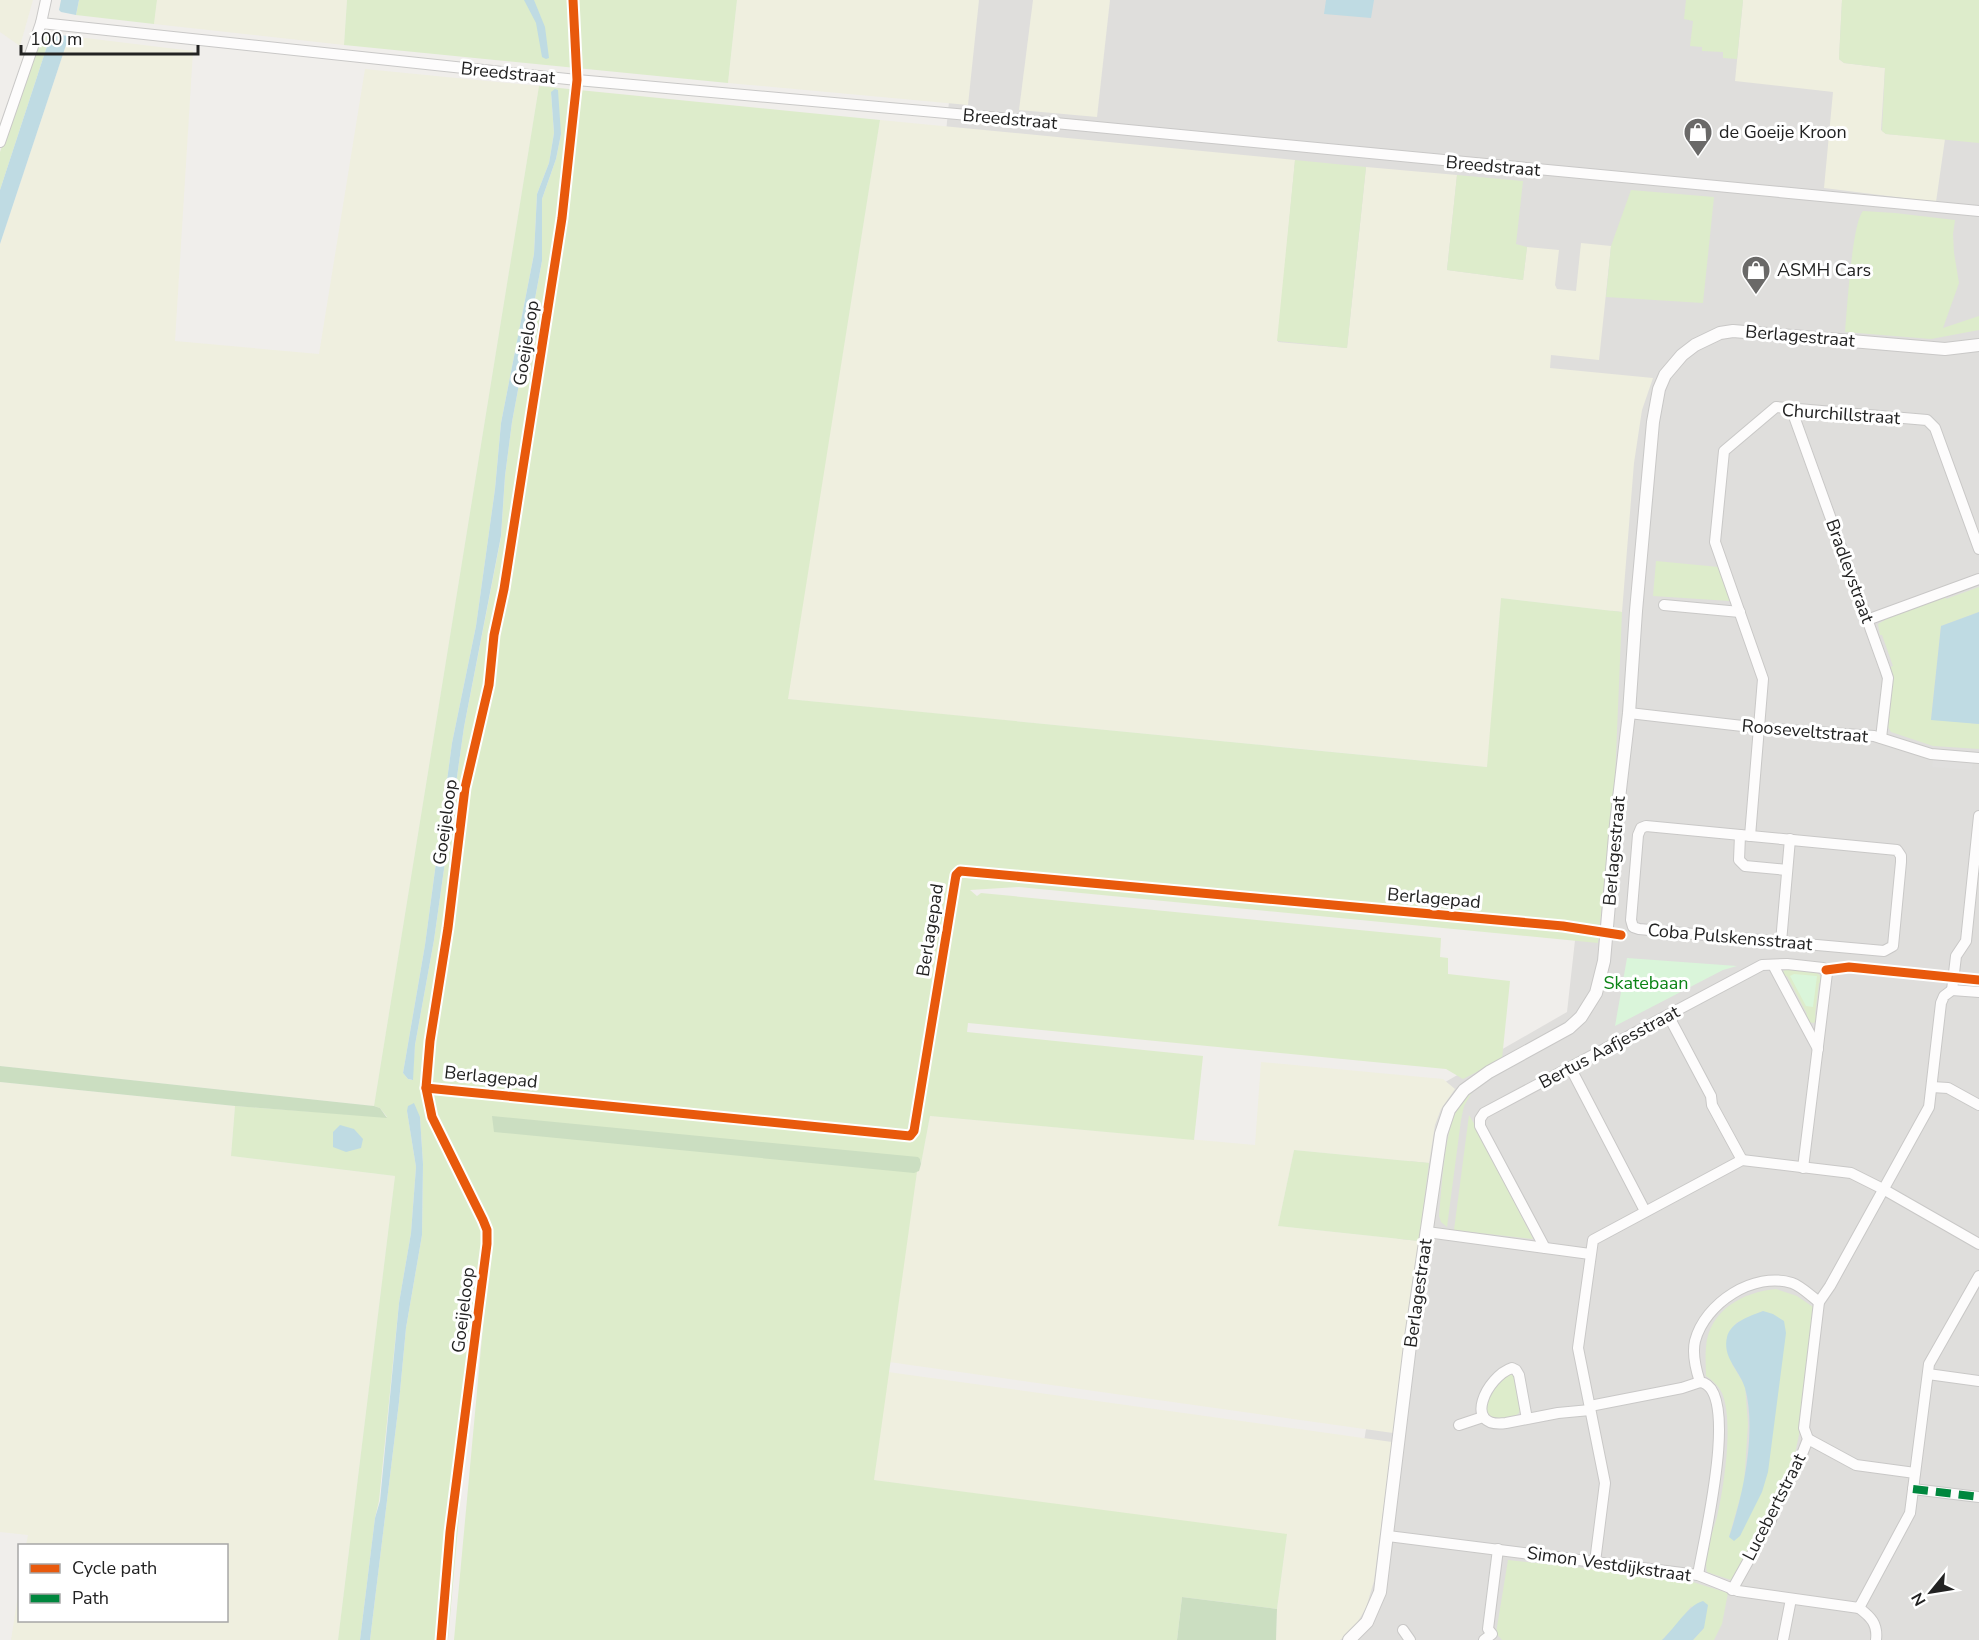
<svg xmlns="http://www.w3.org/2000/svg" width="1979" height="1640" viewBox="0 0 1979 1640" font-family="'Nunito Sans',sans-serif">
	<rect width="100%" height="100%" fill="#f0eeeb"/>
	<!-- residential -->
	<path fill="#dfdedc" d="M959 0H1979V1640H1273L1338 1599 1421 1096 1567 1012 1636 394 928 315Z"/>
	<!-- farmland -->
	<g fill="#efefdf">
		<path d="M0 0H33L20 46 0 32Z"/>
		<path d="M157 0H347L344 45 154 24Z"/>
		<path d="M737 0H979L968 105 728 83Z"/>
		<path d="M1033 0H1110L1097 117 1019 110Z"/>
		<path d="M1743 0H1842L1839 59 1844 63 1885 68 1881 130 1886 134 1945 139 1936 202 1824 188 1833 92 1735 81Z"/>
		<path d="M69 36 193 51 175 341 319 354 365 69 539 86 374 1106 0 1066V244Z"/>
		<path d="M880 120 1295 160 1278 342 1347 348 1366 167 1457 175 1447 270 1523 280 1527 247 1559 250 1555 285 1557 289 1576 291 1581 243 1611 246 1599 360 1551 355 1550 368 1653 378 1642 410 1634 463 1622 612 1501 598 1488 767 787 699Z"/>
		<path d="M1261 1062 1443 1079 1455 1089 1441 1109 1435 1125 1429 1163 1294 1150 1278 1226 1419 1241 1393 1433 889 1362 917 1172 921 1164 930 1116 1255 1145Z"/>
		<path d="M0 1082 235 1106 231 1156 395 1176 338 1640H11L19 1589 20 1620H226V1546L26 1545 28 1535 0 1532Z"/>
		<path d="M888 1372 1392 1442 1374 1581 1366 1608 1354 1628 1340 1640H1276L1277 1609 1287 1535 874 1480Z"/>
	</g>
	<!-- grass -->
	<g fill="#ddeccb" fill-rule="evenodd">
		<path d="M79 0H157L154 24 76 15Z"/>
		<path d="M347 0H737L728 83 344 45Z"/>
		<path d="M1686 0H1743L1737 59 1723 58V52L1702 51V47L1690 46 1693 21 1684 19Z"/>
		<path d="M1842 0H1979V143L1886 134 1882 131 1885 68 1844 63 1839 59Z"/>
		<path d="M45 34H51L0 190V152L28 69 40 38Z"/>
		<path d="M539 86 880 120 788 699 1487 767 1501 598 1622 612 1615 779 1598 943 1019 887 970 890 977 896 981 893 1441 938 1440 957 1448 958V974L1510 981 1502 1059 1463 1079 1446 1069 968 1023 967 1032 1203 1056 1194 1140 930 1116 921 1164 920 1159 494 1131 917 1172 874 1480 1287 1534 1277 1609 1182 1597 1177 1640H454L492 1229 439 1127 432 1110 430 1084 425 1088 430 1119 482 1226 484 1236 448 1640H370L399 1402 406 1328 422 1235 423 1164 420 1117 407 1111 416 1167 411 1233 399 1303 379 1501 375 1518 360 1640H338L395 1176 231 1156 235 1106 387 1117 380 1108 374 1106ZM551 92 561 134 556 159 542 199V261L512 422 505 476 501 537 464 727 434 940 415 1045 412 1080 408 1079 403 1073 425 945 452 743 476 626 495 489 501 423 534 254 537 194 549 163 554 133Z"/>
		<path d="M1295 160 1366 167 1347 348 1277 341Z"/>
		<path d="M1457 175 1523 181 1516 244 1527 247 1523 280 1447 270Z"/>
		<path d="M1631 190 1714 197 1703 303 1606 297 1611 246Z"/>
		<path d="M1863 211 1895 213 1955 220 1953 234 1954 253 1959 283 1943 328 1979 316V330L1931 339 1845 332C1847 311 1852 223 1863 211Z"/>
		<path d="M1656 561 1719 567 1730 601 1653 596Z"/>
		<path d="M1979 587V612L1941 626 1931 719 1979 724V749L1933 746 1891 732 1888 727 1893 679 1890 667 1893 666 1882 635H1880L1878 624 1885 620 1884 618 1946 596V599Z"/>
		<path d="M1786 968 1817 972 1822 978V983H1819L1815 1015 1818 1016 1814 1023 1808 1022 1805 1015 1807 1014 1787 976 1784 977 1783 972Z"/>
		<path d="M1472 1092 1464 1106 1461 1120 1447 1227 1441 1222 1439 1216C1442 1187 1444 1123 1462 1102 1465 1099 1469 1095 1472 1092Z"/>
		<path d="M1469 1115 1476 1127 1533 1239 1454 1230Z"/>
		<path d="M1294 1150 1429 1163 1419 1241 1278 1226Z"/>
		<path d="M1776 1289 1797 1296 1813 1307 1814 1320 1802 1420 1795 1454 1781 1488 1734 1581 1707 1572C1703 1553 1712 1535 1717 1517 1724 1487 1734 1421 1722 1393 1718 1385 1712 1380 1706 1376 1706 1367 1705 1357 1706 1347 1709 1310 1743 1292 1776 1289ZM1763 1311 1740 1536 1729 1537 1744 1484 1748 1424 1745 1386 1732 1364 1736 1323Z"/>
		<path d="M1511 1373 1514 1376 1521 1408C1517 1422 1501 1420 1490 1416L1486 1411C1489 1393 1496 1384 1511 1373Z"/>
		<path d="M1508 1560 1680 1578 1728 1593 1722 1624 1714 1640H1693L1704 1628 1691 1606 1683 1618 1662 1640H1502L1496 1633Z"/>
	</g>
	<!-- forest -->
	<g fill="#cbdec1">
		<path d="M0 1066 374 1106 380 1108 387 1118 235 1106 0 1082Z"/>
		<path d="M492 1116 918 1157 920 1159 921 1164 919 1171 914 1173 494 1132Z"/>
		<path d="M1182 1597 1277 1609 1276 1640H1177Z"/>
	</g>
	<!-- park -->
	<g fill="#daf5da">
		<path d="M1627 958 1737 966 1723 970 1615 1026Z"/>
		<path d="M1794 974 1817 976 1813 1007 1806 1006 1790 976Z"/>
	</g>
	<!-- parking -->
	<path fill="#e0dfde" d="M1933 759 1973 762 1972 770 1932 767Z"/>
	<!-- water -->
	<g fill="#bfdbe3">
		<path d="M61 0H79L76 15 61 12 59 10Z"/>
		<path d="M524 0H534L545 27 549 58 546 59 542 57 536 23Z"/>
		<path d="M1326 0H1374L1371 18 1324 14Z"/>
		<path d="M51 34 69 36 0 244V190Z"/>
		<path d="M555 89 558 90 561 134 556 159 542 199V261L512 422 505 476 501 536 464 727 434 940 415 1045 413 1080 408 1079 403 1073 425 945 452 743 476 626 495 489 501 423 534 254 537 194 549 163 554 133 551 92Z"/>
		<path d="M1979 612V724L1931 720 1941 626Z"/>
		<path d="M414 1103 420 1117 423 1164 422 1235 406 1328 399 1402 370 1640H360L375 1518 380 1501 399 1303 411 1233 416 1167 407 1111 408 1106Z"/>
		<path d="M340 1125 354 1129 363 1139 361 1148 346 1152 333 1147V1132Z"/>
		<path d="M1763 1311 1773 1314 1784 1321 1786 1333 1768 1472 1762 1492 1740 1536 1734 1541 1729 1537C1743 1496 1757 1431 1745 1388 1740 1370 1722 1358 1727 1337 1731 1322 1750 1316 1763 1311Z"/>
		<path d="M1703 1601 1708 1605 1704 1628 1693 1640H1662C1675 1628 1688 1605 1703 1601Z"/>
	</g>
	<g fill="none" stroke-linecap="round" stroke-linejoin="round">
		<!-- minor casing -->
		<g stroke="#c9c8c7" stroke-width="12">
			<g id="minor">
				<path d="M41 23 577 80 1034 121 1979 211"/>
				<path d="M0 142 41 23 46 0"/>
				<path d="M1791 408 1885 669 1888 678 1881 738"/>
				<path d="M1664 605 1740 612"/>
				<path d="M1867 620 1979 579"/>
				<path d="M1629 713 1760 728 1874 736 1931 754 1979 758"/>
				<path d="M1646 826 1897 850 1901 856V862L1893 946 1884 951 1639 929 1633 927 1631 920 1638 835 1641 828Z"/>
				<path d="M1740 835 1739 860 1745 866 1787 870"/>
				<path d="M1750 836 1763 679 1715 542 1724 451 1776 407 1927 420 1935 428 1979 549"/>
				<path d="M1781 942 1790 839"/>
				<path d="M1773 965 1818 1049"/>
				<path d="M1952 990 1956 956 1966 941 1979 816"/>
				<path d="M1952 990 1979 992"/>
				<path d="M1668 1015 1711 1096 1712 1105 1742 1160"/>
				<path d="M1570 1067 1645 1211"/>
				<path d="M1932 1087 1948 1088 1979 1105"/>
				<path d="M1427 1232 1590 1254"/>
				<path d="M1545 1248 1480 1126V1119L1484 1113 1762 965 1787 964 1823 968 1827 973 1803 1168"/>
				<path d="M1928 1374 1979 1381"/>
				<path d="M1590 1406 1682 1388 1700 1382"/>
				<path d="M1527 1419 1519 1375 1516 1370 1512 1368C1487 1376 1461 1429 1506 1423L1558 1413 1590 1410"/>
				<path d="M1459 1425 1483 1417"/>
				<path d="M1808 1439 1856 1465 1915 1473"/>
				<path d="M1913 1489 1979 1497"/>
				<path d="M1388 1536 1698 1575 1738 1591 1859 1608 1910 1513 1929 1364 1979 1276"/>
				<path d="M1595 1562 1605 1483 1578 1348 1593 1240 1742 1160 1851 1173 1883 1189 1979 1244"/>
				<path d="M1698 1575C1702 1547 1742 1387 1700 1382 1696 1370 1692 1354 1695 1341 1705 1303 1754 1271 1792 1283 1801 1286 1811 1296 1819 1302"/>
				<path d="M1732 1590 1771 1520 1777 1501 1797 1467 1808 1439 1804 1428 1819 1302 1830 1286 1929 1107 1941 1003 1944 996 1952 990"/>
				<path d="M1859 1608C1871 1617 1878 1624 1876 1640"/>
				<path d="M1403 1630 1410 1640"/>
				<path d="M1484 1640 1492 1634 1488 1629 1498 1549"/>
				<path d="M1783 1640 1791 1599"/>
			</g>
		</g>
		<!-- tertiary casing -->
		<g stroke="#c9c8c7" stroke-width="14">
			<path id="tertiary" d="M1349 1640 1367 1622 1380 1592 1411 1337 1441 1134 1449 1110 1464 1090 1489 1072 1569 1028 1581 1017 1596 993 1604 961 1616 824 1629 713 1636 611 1653 422 1659 389 1665 375 1682 355 1695 345 1720 333 1733 331 1945 349 1979 345"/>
		</g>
		<!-- minor -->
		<use href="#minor" stroke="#fdfcfc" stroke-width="10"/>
		<!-- tertiary -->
		<use href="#tertiary" stroke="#fdfcfc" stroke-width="12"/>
		<!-- quiet -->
		<path stroke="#00873e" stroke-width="8" stroke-dasharray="15 8" stroke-linecap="butt" d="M1913 1489 1979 1497"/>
		<!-- cycleway casing -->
		<g stroke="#fff" stroke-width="13">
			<g id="cycleway">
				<path d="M1826 970 1849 967 1979 980"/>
				<path d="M426 1088 910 1136 914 1131 956 875 960 871 1563 926 1621 935"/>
				<path d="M441 1640 450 1532 487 1244V1230L483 1220 432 1117 426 1088 430 1041 448 928 465 788 489 685 494 635 504 589 562 218 577 80 573 0"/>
			</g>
		</g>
		<!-- cycleway -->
		<use href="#cycleway" stroke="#e8590c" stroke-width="9"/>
	</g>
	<!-- icons -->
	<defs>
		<g id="shop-pin" transform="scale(1.5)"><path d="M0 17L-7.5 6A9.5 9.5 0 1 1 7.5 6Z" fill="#6a6968" stroke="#fff"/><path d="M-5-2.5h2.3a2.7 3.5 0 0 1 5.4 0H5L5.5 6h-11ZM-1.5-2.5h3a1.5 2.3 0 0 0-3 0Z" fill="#fff"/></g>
	</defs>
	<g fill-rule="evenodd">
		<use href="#shop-pin" x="1698" y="132"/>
		<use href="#shop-pin" x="1756" y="270"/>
	</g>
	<g text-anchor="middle" stroke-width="6" stroke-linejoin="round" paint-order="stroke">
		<!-- street labels -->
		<g font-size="18" fill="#222" stroke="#fff">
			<text transform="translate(508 73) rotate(6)" y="6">Breedstraat</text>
			<text transform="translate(1010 119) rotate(5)" y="6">Breedstraat</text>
			<text transform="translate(1493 166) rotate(5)" y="6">Breedstraat</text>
			<text transform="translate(1800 336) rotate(5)" y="6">Berlagestraat</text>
			<text transform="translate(526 343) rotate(-81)" y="6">Goeijeloop</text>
			<text transform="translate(1841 414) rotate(4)" y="6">Churchillstraat</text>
			<text transform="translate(1850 571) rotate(70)" y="6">Bradleystraat</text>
			<text transform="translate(1805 731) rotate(5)" y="6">Rooseveltstraat</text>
			<text transform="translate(445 822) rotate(-82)" y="6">Goeijeloop</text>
			<text transform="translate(1614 851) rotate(-85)" y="6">Berlagestraat</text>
			<text transform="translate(1434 898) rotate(5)" y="6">Berlagepad</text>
			<text transform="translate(930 930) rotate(-81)" y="6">Berlagepad</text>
			<text transform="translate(1730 937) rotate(5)" y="6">Coba Pulskensstraat</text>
			<text transform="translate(1609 1047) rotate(-28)" y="6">Bertus Aafjesstraat</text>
			<text transform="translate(491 1077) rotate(6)" y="6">Berlagepad</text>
			<text transform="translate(1418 1293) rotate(-82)" y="6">Berlagestraat</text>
			<text transform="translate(463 1310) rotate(-83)" y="6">Goeijeloop</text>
			<text transform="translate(1774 1507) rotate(-63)" y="6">Lucebertstraat</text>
			<text transform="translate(1609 1564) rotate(8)" y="6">Simon Vestdijkstraat</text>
		</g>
		<!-- poi labels -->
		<g font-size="18" fill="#222" stroke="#fff" text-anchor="start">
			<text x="1719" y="138">de Goeije Kroon</text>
			<text x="1777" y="276">ASMH Cars</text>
		</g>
		<!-- park labels -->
		<g font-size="18" fill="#0c8416" stroke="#fff">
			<text x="1646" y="989">Skatebaan</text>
		</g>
	</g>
	<!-- legend -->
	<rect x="18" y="1544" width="210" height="78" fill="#ffffff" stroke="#a7a7a7" stroke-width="1.5"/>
	<rect x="30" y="1564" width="30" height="9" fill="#e8590c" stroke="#a7a7a7" stroke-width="1.5"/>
	<text x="72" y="1574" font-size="18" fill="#222222">Cycle path</text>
	<rect x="30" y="1594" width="30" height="9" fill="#00873e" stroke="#a7a7a7" stroke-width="1.5"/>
	<text x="72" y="1604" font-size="18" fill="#222222">Path</text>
	<!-- north arrow -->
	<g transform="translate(1931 1592) rotate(240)" stroke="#ffffff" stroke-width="4.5" paint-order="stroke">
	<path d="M0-4.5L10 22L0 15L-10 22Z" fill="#222222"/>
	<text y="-9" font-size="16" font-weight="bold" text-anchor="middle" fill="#222222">N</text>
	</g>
	<!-- scale -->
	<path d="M21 45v9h177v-9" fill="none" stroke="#222222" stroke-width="3"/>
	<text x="30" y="45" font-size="18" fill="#222222" stroke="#ffffff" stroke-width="4.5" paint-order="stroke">100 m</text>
</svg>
